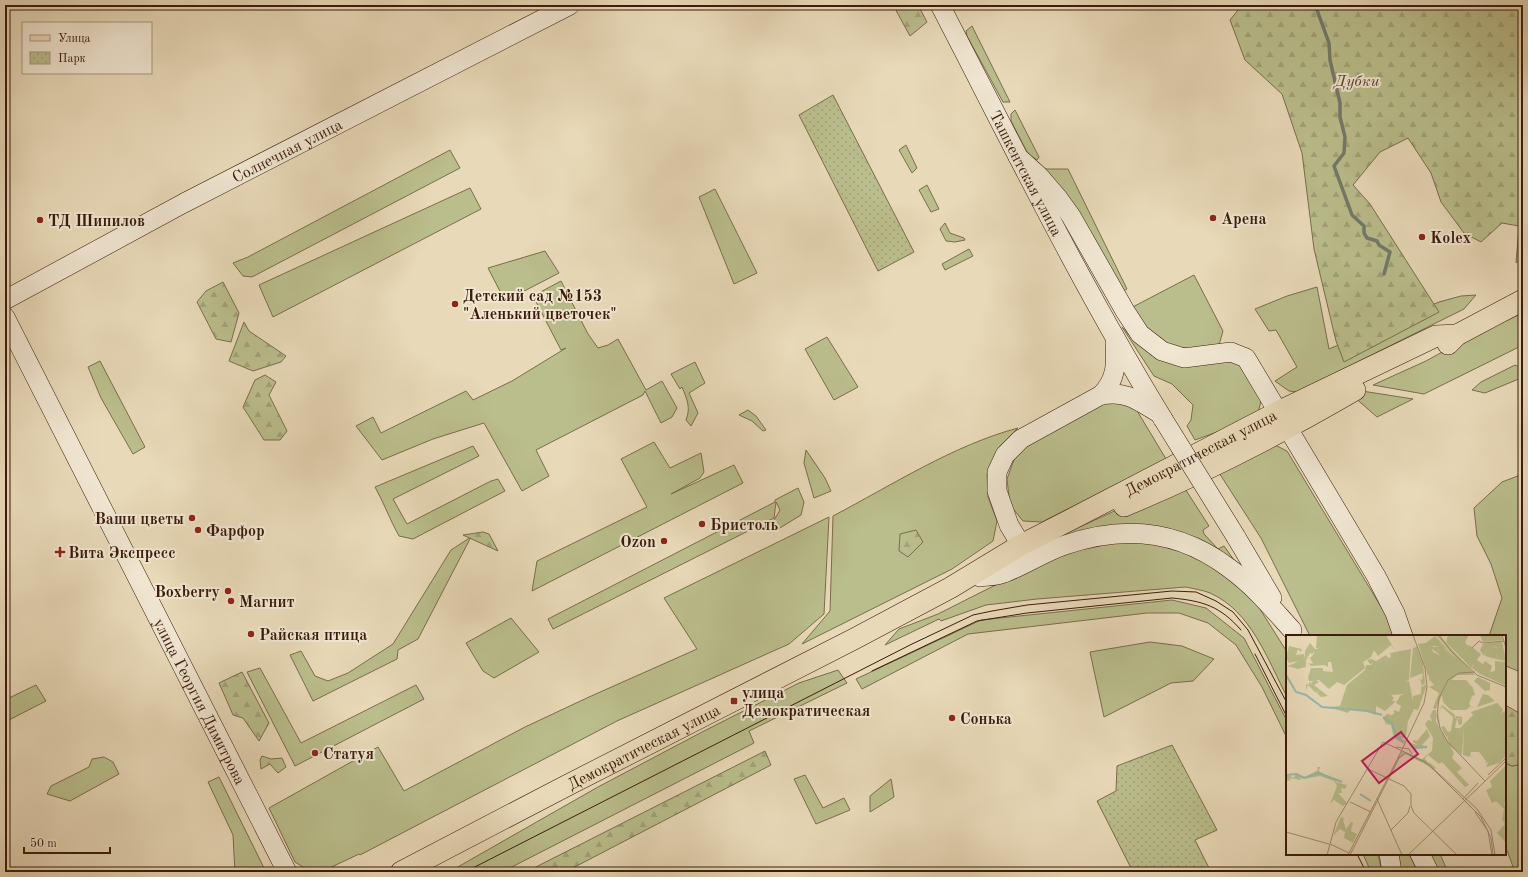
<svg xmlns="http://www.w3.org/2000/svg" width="1528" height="877" viewBox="0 0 1528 877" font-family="'Old Standard TT',serif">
	<defs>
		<pattern id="forest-firs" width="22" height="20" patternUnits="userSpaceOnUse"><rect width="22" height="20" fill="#babe8c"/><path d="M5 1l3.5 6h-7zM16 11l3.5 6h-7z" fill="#a1a377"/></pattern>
		<pattern id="park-dots" width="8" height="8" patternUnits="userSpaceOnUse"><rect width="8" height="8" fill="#babe8c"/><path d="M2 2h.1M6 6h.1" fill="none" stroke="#a1a377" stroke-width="1.8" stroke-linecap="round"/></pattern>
	</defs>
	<rect width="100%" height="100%" fill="#e8d9b8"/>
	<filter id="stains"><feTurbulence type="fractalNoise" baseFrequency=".005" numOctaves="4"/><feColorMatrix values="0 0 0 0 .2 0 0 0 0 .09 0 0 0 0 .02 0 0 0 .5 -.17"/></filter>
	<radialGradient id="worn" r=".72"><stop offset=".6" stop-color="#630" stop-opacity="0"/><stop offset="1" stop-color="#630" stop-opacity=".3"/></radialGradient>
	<!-- green -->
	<g fill="#babe8c" stroke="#7a6d4b">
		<path d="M972 26 1010 102H1003L967 36 966 31Z"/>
		<path d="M1015 110 1039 157 1037 160 1028 154 1011 121V114Z"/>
		<path d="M906 145 917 168 912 173 899 150Z"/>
		<path d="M450 150 460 168 252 277 243 276 233 263 248 257Z"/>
		<path d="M1042 169H1068L1127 289 1120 293Z"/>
		<path d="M927 185 939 209 931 212 919 190Z"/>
		<path d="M470 188 481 209 273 317 259 285Z"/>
		<path d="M715 189 757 273 734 284 699 197Z"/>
		<path d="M945 223 950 233 964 238 965 240 955 242 946 241 940 229Z"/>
		<path d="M969 249 973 256 945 270 942 264Z"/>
		<path d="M545 251 559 273 505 301 488 268Z"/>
		<path d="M1194 275 1223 331 1219 345 1199 350 1169 346 1125 311Z"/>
		<path d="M561 281 588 334 598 348 608 345 618 339 646 390 662 381 677 408 672 417 661 423 645 391 643 395 536 450 549 476 522 491 484 423 433 439 382 460 356 426 373 417 381 433 466 391 473 400 512 381 566 348 561 350 533 296Z"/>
		<path d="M1317 287 1329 349 1439 302 1461 296 1476 295 1464 309 1297 392 1289 391 1275 381 1297 367 1276 330 1269 331 1255 309 1287 296Z"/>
		<path d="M1523 313V345L1424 394 1373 385 1426 361 1462 341Z"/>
		<path d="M1122 327C1138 345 1158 364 1183 365 1201 367 1225 352 1240 363 1248 369 1257 392 1261 401L1258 413 1242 423 1195 440 1187 426 1191 420 1193 405 1172 384 1154 376Z"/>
		<path d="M827 337 858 387 834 400 805 349Z"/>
		<path d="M100 361 145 447 133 454 101 398 88 367Z"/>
		<path d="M695 362 705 383 689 393 698 413 691 426 686 420C691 408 687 399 682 387L680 389 671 374Z"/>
		<path d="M1515 365 1523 369V376L1521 378 1485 393 1472 390 1481 382Z"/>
		<path d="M1362 391 1413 399 1377 417 1353 396Z"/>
		<path d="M1109 397 1133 404 1166 459 1042 522 1023 521 1010 505 1007 479 1015 457 1039 436Z"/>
		<path d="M748 410 756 416 766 430 763 431 752 421 739 415Z"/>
		<path d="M1018 428 999 447 987 474 988 497 997 521 993 541 952 569 802 644 830 611 833 516C892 485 954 445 1018 428Z"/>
		<path d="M654 442 670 468 701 453 704 472 700 478 671 494 734 465 743 483 532 591 537 561 647 507 621 459Z"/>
		<path d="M1271 443 1287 451 1386 615 1393 636H1310L1261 538 1214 465Z"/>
		<path d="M473 446 479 456 393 499 407 524 491 481 498 479 505 491 413 539 399 536C390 520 384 503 375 487Z"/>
		<path d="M806 450 825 478 831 491 814 498 804 463Z"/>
		<path d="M1523 474V673L1508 667 1505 664V636H1489L1502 598 1491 564 1477 536 1474 508 1502 482Z"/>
		<path d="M1180 481 1209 526 1203 530 1204 534 1218 549 1224 546 1234 560 1178 536 1056 542 1062 535Z"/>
		<path d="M798 488 804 502 801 515 775 531 770 527 780 510 776 502 774 518 553 629 548 619 775 502V500Z"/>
		<path d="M829 517 824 614 789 644 617 721 360 855 359 854 321 872H311L295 862 269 808 378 747 404 791 525 727 589 697 697 649 664 598Z"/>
		<path d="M1134 533 1203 553 1258 606 1287 652V697C1268 660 1251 611 1210 593 1203 590 1194 589 1186 587L1037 599 986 605 941 621 939 619 885 645 899 629 938 614 1031 567 1074 548Z"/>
		<path d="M471 537 418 639 398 650 397 659 313 701 290 655 301 651 315 676 328 681 348 673 393 644 451 550Z"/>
		<path d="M1172 600 1206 608 1244 638 1287 721V738L1262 687 1236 645 1208 623 1179 613H1147L968 634 862 689 856 679 981 620Z"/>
		<path d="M511 618 539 652 494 678 483 671 466 643Z"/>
		<path d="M1150 642 1182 646 1214 659 1193 681 1171 683 1104 717 1090 652Z"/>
		<path d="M260 668 301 743 416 685 424 699 295 766 247 672Z"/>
		<path d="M838 670 847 683 749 731 754 743 502 872H449L598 787 704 731 799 683Z"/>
		<path d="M36 685 46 701 5 722V700Z"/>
		<path d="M104 757 113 762 119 774 70 801 47 794 51 786 89 767 92 759Z"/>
		<path d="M1505 763 1512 766 1523 764V872H1515L1505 845Z"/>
		<path d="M805 775 823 808 844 798 850 810 816 824 794 779Z"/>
		<path d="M219 777 266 872H235L233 835 208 782Z"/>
		<path d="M891 779 894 797 870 812V796Z"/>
		<path d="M1363 854H1378L1382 872H1371Z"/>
		<path d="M1396 854H1409L1418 872H1399Z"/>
		<path d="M1428 854H1440L1448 872H1435Z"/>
	</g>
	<!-- forest -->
	<g fill="url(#forest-firs)" stroke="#7a6d4b">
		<path d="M893 5H918L927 22 910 36Z"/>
		<path d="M1242 5H1523V257L1516 263 1519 226 1502 223 1481 242 1464 233 1441 202 1431 173 1408 138 1380 152 1353 185 1370 204 1439 312 1344 362 1336 341 1314 249 1302 153 1282 94 1245 60 1230 20Z"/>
		<path d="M223 282 239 313 231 342 216 339 197 302 206 291Z"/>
		<path d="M244 322 249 331 286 356 281 362 253 371 229 361Z"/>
		<path d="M265 375 276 382 269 395 287 431 280 440H264L243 407 255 380Z"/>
		<path d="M916 530 923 542 908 557 899 551 900 534Z"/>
		<path d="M483 532 489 534 498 551 463 535Z"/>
		<path d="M242 672 269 723 259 741 243 718 233 715 219 683Z"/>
		<path d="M1505 705 1523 715V764L1512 766 1505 763Z"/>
		<path d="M765 751 771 765 565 872H526Z"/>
		<path d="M262 756 271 759 282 758 286 767 278 773 270 764 261 769 260 760Z"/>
	</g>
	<!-- park -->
	<g fill="url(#park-dots)" stroke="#7a6d4b">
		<path d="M833 95 914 252 878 271 799 115Z"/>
		<path d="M1172 745 1217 830 1195 840 1211 872H1133L1097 801 1116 791 1117 766Z"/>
	</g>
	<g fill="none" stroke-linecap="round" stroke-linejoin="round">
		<!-- stream -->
		<path stroke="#727b6c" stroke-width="3.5" d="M1317 5V10L1329 43 1330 60 1340 103V117L1345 137 1344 153 1334 166 1352 215 1364 226V233L1367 238 1377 241 1379 245 1390 252 1384 274"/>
		<!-- secondary casing -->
		<g stroke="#3b1c0a" stroke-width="20">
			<g id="secondary">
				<path id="s1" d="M940 5C1012 144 1081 285 1163 419"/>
				<path d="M1018 157 1039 176 1058 198 1071 216 1125 311 1140 334 1162 351 1184 358 1231 352 1246 358 1376 576 1395 613 1403 636"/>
				<path id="s2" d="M5 300 184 203 570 5"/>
				<path id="s3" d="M5 317 287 872"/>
				<path d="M1101 395C1126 391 1136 399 1157 412"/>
				<path d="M1236 537 1272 598"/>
				<path d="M1021 545 1009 525 997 491V472L1005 455 1021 439 1101 395C1117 379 1116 364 1115 342"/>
				<path d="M980 577C988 576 997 576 1004 573 1025 565 1044 552 1065 545 1123 525 1179 530 1229 568 1253 585 1272 608 1292 630"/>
				<path d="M1389 854 1392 872"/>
				<path d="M1420 854 1429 872"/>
			</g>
		</g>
		<!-- primary casing -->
		<g stroke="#3b1c0a" stroke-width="22">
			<g id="primary">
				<path d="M1448 344 1457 335 1523 300"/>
				<path d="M1124 506C1204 473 1281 433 1355 390"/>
				<path id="s4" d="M401 872 566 786 854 639 950 588 1021 545 1070 520 1278 412 1436 336 1457 335"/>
			</g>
		</g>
		<!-- secondary -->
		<use href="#secondary" stroke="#f0e6d1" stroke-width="19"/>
		<!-- primary -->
		<use href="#primary" stroke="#e8d9b8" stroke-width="21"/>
		<!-- tram -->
		<g stroke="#3b1c0a" stroke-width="1">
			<path d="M1255 654 1287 717"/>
			<path d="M872 671 977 621 1027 613 1172 598C1203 601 1220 606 1241 630"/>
			<path d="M1357 854 1366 872"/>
			<path d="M465 872 910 645 973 615 992 611 1027 605 1172 591 1196 592 1216 601 1233 612 1248 630 1287 703"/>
		</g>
		<!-- secondary-bridge casing -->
		<g stroke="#3b1c0a" stroke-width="20" stroke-linecap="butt">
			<path id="secondary-bridge" d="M1163 419 1236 537"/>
		</g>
		<!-- secondary-bridge -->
		<use href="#secondary-bridge" stroke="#f0e6d1" stroke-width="19"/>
	</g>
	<!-- markers -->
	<g fill="#8f2418" stroke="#f0e6d1" stroke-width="1.5">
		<circle cx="1213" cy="218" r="4"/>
		<circle cx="40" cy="220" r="4"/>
		<circle cx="1422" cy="237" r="4"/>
		<circle cx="455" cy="304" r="4"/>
		<circle cx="192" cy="518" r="4"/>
		<circle cx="702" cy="524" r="4"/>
		<circle cx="198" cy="530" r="4"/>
		<circle cx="664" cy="541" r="4"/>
		<path d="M58 546h4v4h4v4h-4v4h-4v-4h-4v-4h4z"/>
		<circle cx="228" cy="591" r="4"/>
		<circle cx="231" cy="601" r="4"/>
		<circle cx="251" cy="634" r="4"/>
		<rect x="730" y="697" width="8" height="8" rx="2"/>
		<circle cx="952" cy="718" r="4"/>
		<circle cx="315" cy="753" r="4"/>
	</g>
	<g text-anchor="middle" stroke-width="4" stroke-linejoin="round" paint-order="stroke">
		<!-- park labels -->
		<g font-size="16" font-style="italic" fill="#5b442a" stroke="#f0e6d1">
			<text x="1357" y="86">Дубки</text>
		</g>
		<!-- street labels -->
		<g font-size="16" fill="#3b1c0a" stroke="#f0e6d1">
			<text dy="6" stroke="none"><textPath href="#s2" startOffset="319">Солнечная улица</textPath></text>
			<text dy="6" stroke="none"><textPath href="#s1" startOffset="189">Ташкентская улица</textPath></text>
			<text dy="6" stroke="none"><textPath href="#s4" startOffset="903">Демократическая улица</textPath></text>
			<text dy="6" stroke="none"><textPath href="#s3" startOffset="431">улица Георгия Димитрова</textPath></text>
			<text dy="6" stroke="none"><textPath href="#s4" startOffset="273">Демократическая улица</textPath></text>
		</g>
		<!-- poi labels -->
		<g font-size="16" font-weight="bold" fill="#3b1c0a" stroke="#f0e6d1" text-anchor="start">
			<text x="1221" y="224">Арена</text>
			<text x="48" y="226">ТД Шипилов</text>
			<text x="1430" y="243">Kolex</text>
			<text x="463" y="301">Детский сад №153<tspan x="463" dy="18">"Аленький цветочек"</tspan></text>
			<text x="184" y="524" text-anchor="end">Ваши цветы</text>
			<text x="710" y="530">Бристоль</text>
			<text x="206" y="536">Фарфор</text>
			<text x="656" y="547" text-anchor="end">Ozon</text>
			<text x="68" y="558">Вита Экспресс</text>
			<text x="220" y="597" text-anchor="end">Boxberry</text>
			<text x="239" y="607">Магнит</text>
			<text x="259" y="640">Райская птица</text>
			<text x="742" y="698">улица<tspan x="742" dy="18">Демократическая</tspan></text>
			<text x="960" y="724">Сонька</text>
			<text x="323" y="759">Статуя</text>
		</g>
	</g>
	<!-- overview -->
	<g transform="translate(1286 635)">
		<rect width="220" height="220" fill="#e8d9b8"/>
		<path d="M144 0H153L189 40H171L165 45H180L187 53 189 60 186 61 183 69 185 71 180 75H165L157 67 156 60 150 74 147 73 153 58 143 52 148 50 144 45 154 20 144 12 146 9 147 12H153L152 16 158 13 170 23 151 1ZM162 0H183L179 7 182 11 174 22 187 31 185 33 160 7ZM207 11 212 14 210 24 199 21 200 15ZM192 42 204 48V55L199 56 188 46ZM156 70 169 80V84L170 81 176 82 178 91 176 83V89L173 90 171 84 175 83H171L169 93H173V104L168 107 175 114 176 120 164 111 168 118 166 123 176 133 171 137 183 150 179 152 156 127 153 129 142 120 139 123 142 129 143 127 150 133 147 135 134 125 137 128 119 119 113 124 104 143H103L116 116 135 125 146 116 147 103 139 89 142 85 146 86 144 81 147 75H150V87L152 89 151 82V75V79ZM156 72 167 82 165 96 162 97 158 91 155 92 160 102 162 100 161 103 164 108 159 103 152 90V85L153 89H154L152 76ZM141 94 144 101 136 110 140 111 127 114 125 108 132 110 127 107V105L131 106Z" fill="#babe8c" fill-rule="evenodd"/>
		<path d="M31 0H100L110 17 105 10 92 21 88 15 85 22 77 27 79 33 58 50 51 47 43 54 33 45H30L33 47 28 50 42 61 35 62 31 58 33 55 30 58 22 50 20 55V49L23 50V47L27 50 25 47 29 46H23L22 43 25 33H37V36L47 37 45 27H42V32L38 30 25 31 22 28 27 29 24 23 28 19 27 15V19L24 18 20 25V32L12 34 1 31 7 29 12 26 3 28 0 23 3 11 16 14 15 17 12 14 10 20 18 19 19 24V16L24 8 29 14H33L30 13ZM194 0H215L217 5 197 7ZM149 1 169 22 159 13 152 16 153 12 145 10 147 17 155 21 143 47V40L142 41 132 9 140 8ZM216 6 220 26 210 24 212 14 210 12 207 11 200 15 198 21 194 15 197 9ZM183 10 195 19 191 25 197 29 199 26 206 31 204 37 209 36V26L220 27V51L194 39 186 33 189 29 187 31 174 22ZM131 12 137 28 139 49 135 50V46L132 44 136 45 137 38 124 43 127 13ZM125 14 123 45 118 47 123 46 127 66V61L135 59V52L141 49 132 75 128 74 122 86 120 103H115L119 106 118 109 108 103 105 90 100 89 97 83 101 79H104L103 81 108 79V75L113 77 115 71 110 68 114 61 118 59 105 60 108 63 106 66H110L99 76 90 71V80L76 75H64L62 78 43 72 54 71 61 50 79 35 80 30H85L87 28 84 29 81 25 85 24 90 26 100 20 102 23 105 22 104 18ZM197 59 202 60 209 66 191 72ZM211 68 217 74 215 79 218 76 220 79V121L213 128 200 132 202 127 199 128 200 126 193 117H185L184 122 177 120 178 90 176 119 168 107 173 104V94L187 80 185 77ZM31 132H34L33 136 38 140 49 144 51 146 49 147 61 150 59 154 55 153 56 158H52L61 168 57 171 48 165 44 169 51 151 48 146 43 144 34 141 18 144 13 142 16 145 3 143 5 145 0 146V139L8 143 10 138 19 142 32 135Z" fill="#babe8c"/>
		<path d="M220 130V167L218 168 220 172V208L211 198 219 189 216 184 218 174 210 166 206 168 200 155 206 152 204 146ZM55 182 59 184 57 185 60 194 65 187 67 188 65 196 71 199 67 208 58 203 59 197 54 194 47 201Z" fill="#babe8c"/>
		<path fill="none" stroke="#97baae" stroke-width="2" d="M0 40 10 57 20 60 36 72 82 76 96 80M97 82 106 88 110 101 117 106M128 113 141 112M0 140 10 139 18 143 33 138 56 147M74 159 85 166"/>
		<path fill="none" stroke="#a38d72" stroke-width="1" d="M153 0 165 16 191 40 220 52M216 0 220 13M186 13 193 6 197 8 218 6M189 37 173 38 162 45 153 63 151 81 154 93 161 106 199 146M110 112 123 114 126 119M112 123 138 68 141 52 139 33 127 0M82 134 118 151 125 159M202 140 220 123M125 159V171L128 178 171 220M91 164 116 220M177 164 192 148M64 167 85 177M189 177 202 196 206 220M105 195 122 178 124 171M0 197 43 209M44 209 63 218M41 220 50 187 97 107 140 127 191 174 205 195 209 220M62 220 113 121M64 220 113 123 120 118 143 130 195 182 205 203 207 220M122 220 220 126"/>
		<path fill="#c2185b" fill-opacity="0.15" stroke="#c2185b" stroke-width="2" d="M115 97 132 119 93 148 76 126Z"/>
		<rect width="220" height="220" fill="none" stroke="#3b1c0a" stroke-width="2"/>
	</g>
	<!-- margin -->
	<rect width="1528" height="877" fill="none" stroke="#e8d9b8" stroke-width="20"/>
	<rect x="6" y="6" width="1516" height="865" fill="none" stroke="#3b1c0a" stroke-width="2"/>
	<rect x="10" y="10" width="1508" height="857" fill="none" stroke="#3b1c0a"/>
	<!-- legend -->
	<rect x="22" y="22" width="130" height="52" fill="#f0e6d1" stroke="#a89581"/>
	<rect x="30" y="35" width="20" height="6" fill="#e8d9b8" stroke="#a89581"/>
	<text x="58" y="42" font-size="12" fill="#3b1c0a">Улица</text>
	<rect x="30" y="52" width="20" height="12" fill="url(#park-dots)" stroke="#a89581"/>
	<text x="58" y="62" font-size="12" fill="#3b1c0a">Парк</text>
	<!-- scale -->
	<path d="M24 847v6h86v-6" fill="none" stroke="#3b1c0a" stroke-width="2"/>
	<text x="30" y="847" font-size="12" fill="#3b1c0a" stroke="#f0e6d1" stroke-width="3" paint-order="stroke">50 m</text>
	<rect width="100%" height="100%" filter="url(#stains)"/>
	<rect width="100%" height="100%" fill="url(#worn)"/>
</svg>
